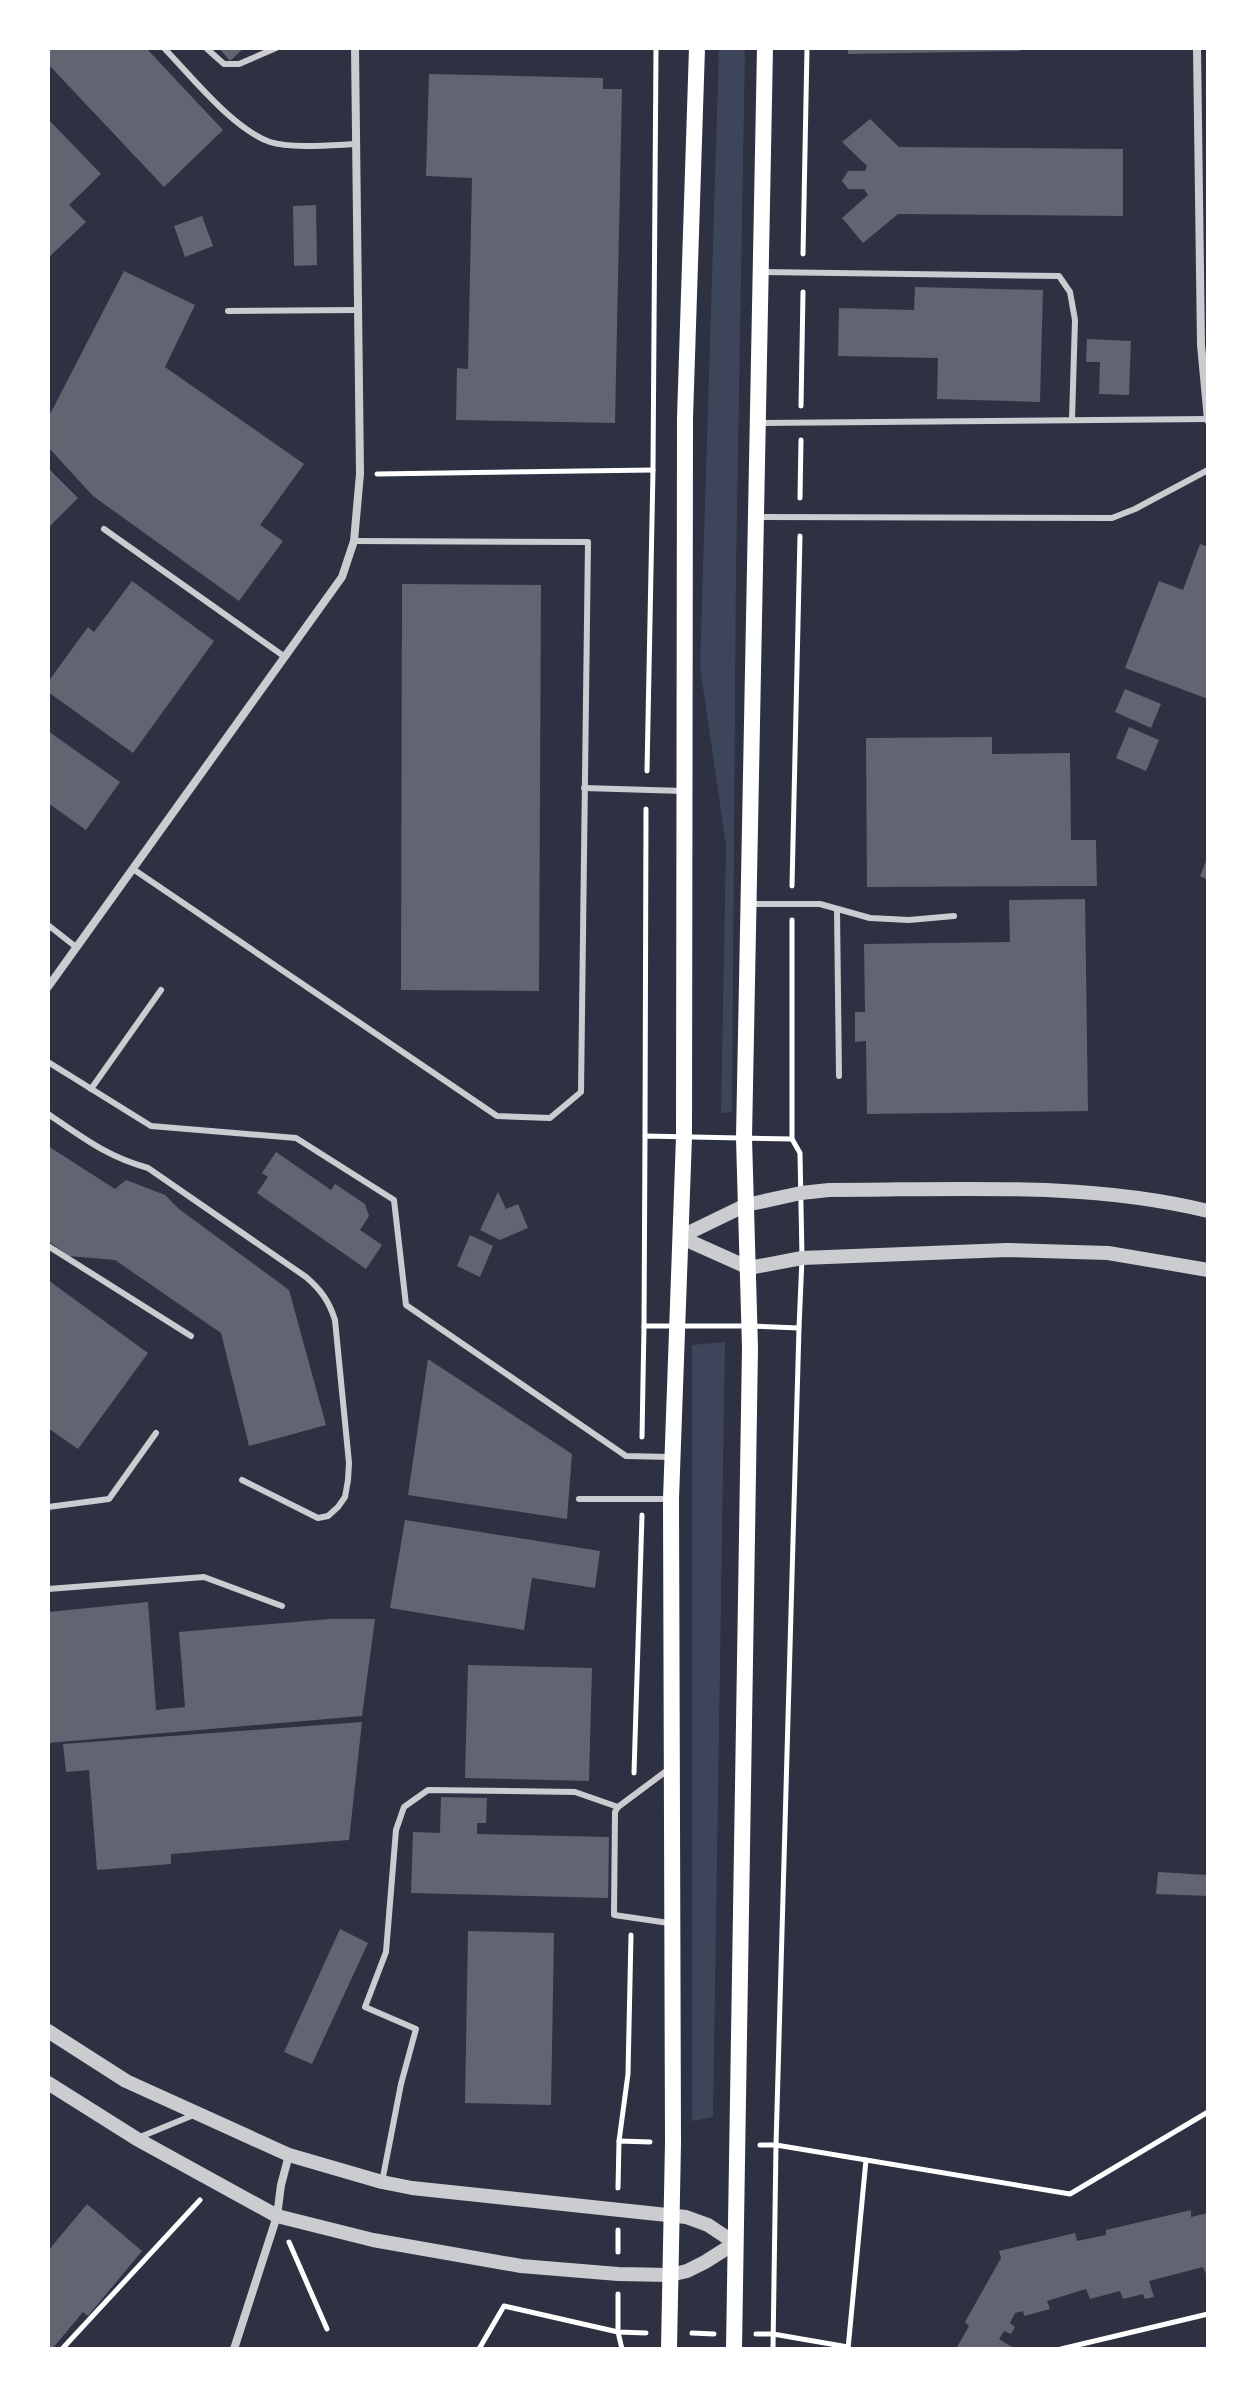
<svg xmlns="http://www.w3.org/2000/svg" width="1256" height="2397" viewBox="0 0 1256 2397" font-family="Raleway,sans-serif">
	<rect width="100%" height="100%" fill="#2d3142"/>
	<!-- green -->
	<g fill="#3c4559">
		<path d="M719 48H745L736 570 732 1112 721 1113 726 845 700 667Z"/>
		<path d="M725 1342 713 2117 692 2121V1345Z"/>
	</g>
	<!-- building -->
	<g fill="#626471">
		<path d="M48 48H146L223 130 164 187 48 64Z"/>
		<path d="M219 48H244L230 61Z"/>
		<path d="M848 48H1020V51L848 54Z"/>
		<path d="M429 74 603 78V89H622L615 423 456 420 457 368 468 369 472 178 426 176Z"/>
		<path d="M48 119 101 174 69 205 86 222 48 258Z"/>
		<path d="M870 119 899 147 1123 149V216L898 214 863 243 842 218 868 195 864 189H848L842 181 848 171H865L867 166 842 142Z"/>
		<path d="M316 205 317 265 294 266 293 206Z"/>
		<path d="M202 216 213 246 185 257 174 226Z"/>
		<path d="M124 271 195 305 165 367 304 464 260 525 283 541 239 601 93 496 48 447V418Z"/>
		<path d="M915 287 1043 290 1040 402 937 399 938 358 838 356 839 308 914 310Z"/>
		<path d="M1087 339 1131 341 1129 395 1099 394 1100 362H1086Z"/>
		<path d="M48 468 78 498 48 528Z"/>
		<path d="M1200 544 1208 547V699L1125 668 1159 581 1183 590Z"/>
		<path d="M132 581 214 641 133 753 48 692V682L88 627 94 632Z"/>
		<path d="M402 584 541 585 539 991 401 990Z"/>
		<path d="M1125 689 1161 704 1151 728 1115 712Z"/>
		<path d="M1129 727 1159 740 1146 771 1116 758Z"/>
		<path d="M48 731 120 782 86 830 48 803Z"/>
		<path d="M992 737V754L1070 753 1071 840H1096L1097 886 867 887 866 738Z"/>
		<path d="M1208 856V880L1200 876Z"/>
		<path d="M1085 899 1088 1111 867 1114 866 1041 855 1042V1012H865L864 944 1010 942 1009 900Z"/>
		<path d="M48 1146 115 1189 126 1180 165 1195 179 1209 289 1290 326 1425 249 1446 221 1333 115 1260 69 1256 48 1241Z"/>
		<path d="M276 1152 331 1190 335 1184 365 1204 369 1216 360 1230 382 1245 366 1269 257 1193 268 1177 262 1173Z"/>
		<path d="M498 1192 506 1209 518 1204 528 1228 500 1240 480 1230Z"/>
		<path d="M470 1235 493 1246 480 1277 457 1266Z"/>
		<path d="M48 1280 148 1353 78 1449 48 1428Z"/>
		<path d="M428 1359 572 1454 567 1519 408 1495Z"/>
		<path d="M405 1520 600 1551 595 1588 532 1578 524 1630 390 1608Z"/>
		<path d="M148 1602 156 1710 185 1707 179 1632 329 1619H375L362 1716 48 1743V1612Z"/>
		<path d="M468 1665 592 1668 589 1781 465 1778Z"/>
		<path d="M362 1722 349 1840 171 1854V1864L97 1870 89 1770 66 1772 63 1744Z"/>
		<path d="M441 1797 487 1798 486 1823H477V1834L609 1837 608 1898 411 1893 413 1832 440 1833Z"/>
		<path d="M1158 1872 1208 1875V1896L1156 1894Z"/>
		<path d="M340 1929 368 1943 312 2064 284 2052Z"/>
		<path d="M468 1931 554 1933 551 2105 465 2103Z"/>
		<path d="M87 2204 142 2251 88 2316 83 2312 52 2349H48V2251Z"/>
		<path d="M1191 2210V2217L1208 2213V2279L1203 2267 1149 2281 1154 2297 1145 2299 1143 2294 1123 2299 1120 2291 1090 2299 1086 2289 1047 2301 1050 2309 1024 2316 1023 2311 1015 2313 1010 2323 1015 2327 1011 2334 1004 2331 999 2339 1015 2349H956L969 2326 965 2322 1001 2258 999 2251 1075 2233 1077 2241 1106 2235V2230Z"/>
	</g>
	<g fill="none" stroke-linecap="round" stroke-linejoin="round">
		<!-- path -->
		<g stroke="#fff" stroke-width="5">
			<path d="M803 254 807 48"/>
			<path d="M801 406 803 292"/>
			<path d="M377 474 653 470"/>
			<path d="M800 498 801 440"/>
			<path d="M647 771 653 470 656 48"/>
			<path d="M792 886 800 536"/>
			<path d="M645 1136 646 809"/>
			<path d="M645 1136 792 1139 800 1153 802 1258 799 1328 750 1326H644Z"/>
			<path d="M792 1139V920"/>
			<path d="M642 1437 644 1326"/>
			<path d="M634 1773 642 1515"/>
			<path d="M619 2141 628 2074 631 1935"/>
			<path d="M760 2145H776L1070 2194 1208 2112"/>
			<path d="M618 2188 619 2141 650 2142"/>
			<path d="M289 2242 327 2329"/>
			<path d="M618 2252V2230"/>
			<path d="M618 2294V2332L646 2333"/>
			<path d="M692 2333 714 2334"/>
			<path d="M756 2334H773L848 2347"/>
			<path d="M62 2349 200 2200"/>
			<path d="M479 2349 504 2306 618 2332 622 2349"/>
			<path d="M773 2349 776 2145 799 1328"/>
			<path d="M848 2349 866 2160"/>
			<path d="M1061 2349 1208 2314"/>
		</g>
		<!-- service -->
		<g stroke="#caccd0" stroke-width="6">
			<path d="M164 48C191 76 233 129 270 142 291 149 333 145 356 144"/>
			<path d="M206 48 224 64H239L276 48"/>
			<path d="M762 272 1059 276 1070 292 1075 320 1072 419"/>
			<path d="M228 311 358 310"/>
			<path d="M759 423 1207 419"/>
			<path d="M757 517 1112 518 1135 509 1208 470"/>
			<path d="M104 529 285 657"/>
			<path d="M584 788 684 791"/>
			<path d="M133 869 497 1116 550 1118 581 1092 588 542 354 541"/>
			<path d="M751 904H820L870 918 909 920 954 916"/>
			<path d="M837 909 839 1076"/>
			<path d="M48 925 76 947"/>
			<path d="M48 1062 151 1126 296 1138 394 1200 406 1305 626 1456 671 1457"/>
			<path d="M91 1089 161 990"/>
			<path d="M48 1114C82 1137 107 1157 148 1168L306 1277C321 1290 329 1301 335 1320L349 1463 348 1480 345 1497 338 1507 328 1516 318 1518 242 1480"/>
			<path d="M48 1246 191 1336"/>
			<path d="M579 1499H668"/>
			<path d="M48 1507 109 1499 156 1433"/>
			<path d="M48 1589 204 1577 282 1606"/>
			<path d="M669 1769 618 1807 615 1812 614 1915 669 1923"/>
			<path d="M140 2137 196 2114"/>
			<path d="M382 2182 401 2084 416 2029 365 2007 386 1952 396 1830 404 1807 428 1790 575 1792 618 1807"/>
		</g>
		<!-- minor -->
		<g stroke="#caccd0" stroke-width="8">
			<path d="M1197 48 1201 345 1208 420"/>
			<path d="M48 987 342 577 354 541 360 474 355 48"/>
			<path d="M234 2349 277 2216 281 2185 289 2155"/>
		</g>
		<!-- tertiary -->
		<g stroke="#caccd0" stroke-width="14">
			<path d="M680 1237 746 1205 801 1193 829 1190C954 1190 1085 1181 1208 1211"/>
			<path d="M680 1237 749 1268 802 1258 1007 1250 1108 1253 1208 1270"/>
			<path d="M48 2031 126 2081 289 2155 382 2182 412 2188 686 2217 708 2225 735 2243 705 2262 687 2271 670 2275 618 2274 521 2266 373 2240 277 2216 137 2139 48 2083"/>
		</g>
		<!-- secondary -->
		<g stroke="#fff" stroke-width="16">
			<path d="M669 2349 673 2143 671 1499 684 1137 685 418 697 48"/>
			<path d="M734 2349 750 1348 744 1138 765 48"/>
		</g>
	</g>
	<!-- border -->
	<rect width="1256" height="2397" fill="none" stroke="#ffffff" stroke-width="100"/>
</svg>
